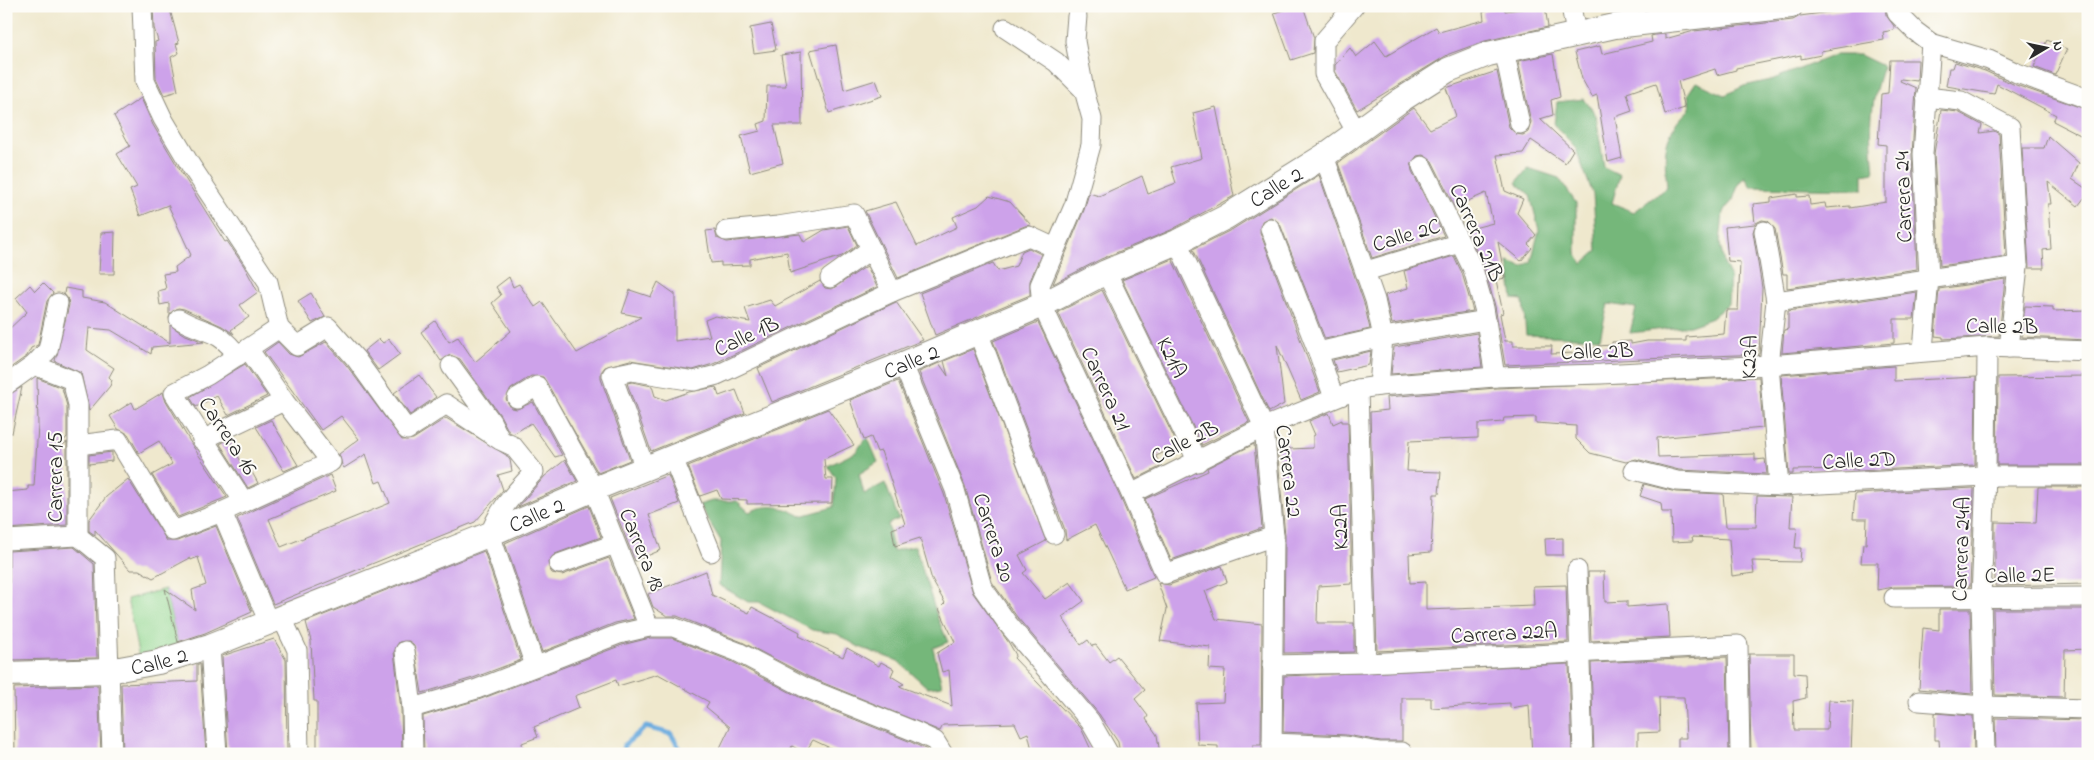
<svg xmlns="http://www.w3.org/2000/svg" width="2094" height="760" viewBox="0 0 2094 760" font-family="'Indie Flower',sans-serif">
	<rect width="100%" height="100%" fill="#fdfcf7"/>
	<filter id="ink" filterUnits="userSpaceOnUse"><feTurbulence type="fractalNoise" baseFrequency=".02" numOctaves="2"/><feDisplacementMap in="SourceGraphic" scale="10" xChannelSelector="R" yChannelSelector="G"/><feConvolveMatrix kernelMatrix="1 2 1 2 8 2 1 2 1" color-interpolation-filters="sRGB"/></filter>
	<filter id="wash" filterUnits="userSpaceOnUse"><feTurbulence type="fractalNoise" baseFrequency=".0096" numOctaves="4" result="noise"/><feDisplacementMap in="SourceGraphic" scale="20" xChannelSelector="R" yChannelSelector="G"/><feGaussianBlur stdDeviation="1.12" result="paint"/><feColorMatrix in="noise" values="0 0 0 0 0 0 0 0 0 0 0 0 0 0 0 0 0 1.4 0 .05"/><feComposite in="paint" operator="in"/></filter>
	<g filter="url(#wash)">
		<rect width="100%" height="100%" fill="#efe8cd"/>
		<!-- green -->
		<path fill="#91d68f" stroke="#5e805d" d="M165 589 179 647 139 658 127 599Z"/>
		<!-- forest -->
		<g fill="#74b77a" stroke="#507152">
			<path d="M1835 55H1860L1883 66C1869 106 1870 131 1874 172L1863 174V189L1751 187 1745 176 1739 183 1733 200 1723 212 1720 243 1724 264 1730 276 1728 304 1710 319 1690 326 1630 333 1636 308 1608 304 1600 338 1526 335 1523 300 1513 299 1508 262 1522 267 1531 262 1539 230 1530 195 1516 183 1528 168 1559 178 1576 203V253L1582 264 1597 251 1593 194 1575 147 1554 124 1557 102 1584 99 1596 115 1604 167 1620 175 1612 203 1634 212 1667 187C1664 152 1662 134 1690 109L1688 94 1696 82 1725 95 1744 86 1771 80Z"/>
			<path d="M867 436 878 462 859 474 864 494 885 483 899 519 888 524 893 551 915 546 938 619 948 642 933 648 942 686 928 688 898 661 859 647 837 634 812 630 759 602H748L719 585 721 541 699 505 712 501H737L749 512C768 503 783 506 801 516L834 507 836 478 828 466 856 452Z"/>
		</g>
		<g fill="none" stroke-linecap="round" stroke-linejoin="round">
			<!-- stream -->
			<path stroke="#6aabde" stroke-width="5" d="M622 754 624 745 646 727 671 734 683 754"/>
		</g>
		<g id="blocks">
			<!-- building -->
			<g fill="#cda2ea">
				<path d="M153 6H169L179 43 176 44 179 53 171 57 178 91 164 95 156 78 155 42 158 41 154 28Z"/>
				<path d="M1296 6H1303L1314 38 1313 53 1291 60 1274 13Z"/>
				<path d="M1502 6H1504L1505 11 1545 6 1548 27 1485 41 1449 54 1357 110 1335 71V65L1350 48 1356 57 1375 41 1386 56 1436 27 1439 32 1484 20 1483 12Z"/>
				<path d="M1874 6H1885L1886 15 1894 26V30L1883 32 1884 40 1821 51V55L1801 59V55L1736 68V70L1717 75 1715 69 1678 81 1685 108 1665 114 1656 83 1627 93 1632 111 1615 117 1622 158 1608 162 1597 95 1592 97 1582 79 1575 52 1600 46 1602 54 1652 42 1651 36 1655 35 1665 34V39L1694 31 1793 20 1800 16Z"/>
				<path d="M771 24 776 50 754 53 750 28Z"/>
				<path d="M2047 40 2067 49 2055 75 2034 67Z"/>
				<path d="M836 45 844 90 876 80 882 96 829 113 810 50Z"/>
				<path d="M801 52 802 125H774L783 163 750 172 741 136 760 131 758 124 766 121 767 86H786L781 55Z"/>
				<path d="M1553 54 1560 97 1551 100 1553 115 1540 119 1573 150 1565 163 1531 140 1523 153 1497 155 1505 191 1523 199 1517 213 1536 235 1528 244 1532 248 1521 261 1498 242 1505 278 1496 280 1503 313 1500 314 1505 341H1513V346H1552L1551 354 1577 353V348H1598V346L1612 345V342L1631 341V344L1647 341H1686V337L1724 334 1726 310H1738L1740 262 1728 261 1725 227 1755 224 1753 204 1771 202V198L1797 194V197L1809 196 1810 205 1825 203 1826 208 1850 206V208L1886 202V145L1878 144 1881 94 1888 93 1890 60H1918L1917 81 1901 79 1900 81 1916 88 1912 155 1917 269 1787 288V274H1783L1775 229 1768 221 1762 220 1756 223 1753 232 1762 288 1759 354 1505 365 1495 306 1484 266 1466 230 1493 223 1486 193 1455 207 1432 161 1423 155 1417 156 1411 165 1412 171 1444 236 1372 258 1338 163 1414 108 1430 129 1456 116 1446 88 1497 71 1509 127 1516 134 1523 135 1528 132 1531 122 1518 61Z"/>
				<path d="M1955 62 1985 71 2013 84 2088 110V139L2053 121 2056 115 1997 84 1994 94 1946 86 1949 68H1953Z"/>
				<path d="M141 98 153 125 181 172 225 242 227 241 244 266 258 292 240 305 249 317 231 330 234 334 222 326 184 309 178 308 169 314V303L160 305 158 291 166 289 163 274 176 272 175 267 191 255 168 205 140 216 130 190 137 187 117 154 130 146 114 116Z"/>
				<path d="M1216 107 1234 196 1171 230 1101 259 1053 284 1084 210 1089 193 1099 196 1142 176 1148 194 1176 183 1171 167 1202 158 1193 113Z"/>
				<path d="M1941 110 1958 112 1982 125 1980 133 1994 131 1999 134 2006 256 1940 266 1934 154Z"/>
				<path d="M2048 136 2079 163 2072 179 2088 190V193L2078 206 2048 182 2051 204H2048L2051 249 2043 250 2044 268H2029L2022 148H2044Z"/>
				<path d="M1319 175 1364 303 1370 329 1325 339 1280 224 1271 217 1262 221 1260 232 1320 392 1301 400 1277 345 1284 404 1269 412 1193 249 1233 229Z"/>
				<path d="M989 196 1010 202 1031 225 1025 226 898 278 865 211 896 202 917 246 957 227 953 217 978 206Z"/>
				<path d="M848 226 857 245 842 256 790 273 787 252 750 259V265L721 266V262L711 263 706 231 715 230 717 238 727 242 800 234 804 242 824 230Z"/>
				<path d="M115 232 114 274H99L101 233Z"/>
				<path d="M1029 248 1041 254 1030 281V295L935 335 920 293 993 263 998 271 1016 266 1022 251Z"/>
				<path d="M1454 256 1462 273 1473 311 1392 324 1385 295 1408 288 1404 271Z"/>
				<path d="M1172 259 1249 422 1202 445 1122 280Z"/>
				<path d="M867 266 877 287 713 364 693 370 630 360 605 367 601 372V379L630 460 598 473 543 377 531 376 511 389 506 399 511 408 517 409 533 402 562 455 555 457 531 423 513 434 509 432 500 415 460 359 450 355 441 361 421 332 435 321 449 342 458 337 475 362 511 331 492 303 501 295 496 287 509 277 513 287 519 284 535 307 542 302 577 353 641 317 622 313 630 290 651 297 658 282 675 294V341L710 336 705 320 715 316 750 322 745 308 770 300 775 306 820 281 825 288 832 289Z"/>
				<path d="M2005 279 1999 336 1943 339V337L1935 336 1939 289Z"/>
				<path d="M43 283 53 293 47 301 38 345 31 348 27 356 6 371V332L27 312 16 298 30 285 35 291Z"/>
				<path d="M65 288 82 291V298L105 302 170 343V325L183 334 204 342 152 347 151 354 111 330 89 328 87 350 114 368 109 377 112 380 110 386 89 411 81 373 55 361 69 305 68 299 64 294Z"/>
				<path d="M1102 290 1178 446 1156 456 1160 467 1136 479 1058 312Z"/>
				<path d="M1917 292 1914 319H1894V343L1782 353 1784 330 1788 329V311Z"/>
				<path d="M311 293 325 317 312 323 298 301Z"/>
				<path d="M896 302 923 340 772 402 758 368Z"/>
				<path d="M2025 306 2053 307V311L2088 310V340L2022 337Z"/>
				<path d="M1038 322 1121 499 1154 577 1125 589 1095 525 1066 540 1065 530 993 341Z"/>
				<path d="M1477 333 1482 367 1391 374 1394 347Z"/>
				<path d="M379 339 383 343 389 339 400 354 378 370 364 351Z"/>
				<path d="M278 342 289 354 298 357 326 342 347 366 402 440 413 439 446 418 506 455 510 460 512 471 498 475 503 490 475 522 273 604 237 518 330 475 336 491 269 519 281 547 390 503 381 481 376 483 366 454 344 468 342 465 339 454 359 439 341 416 321 430 264 352Z"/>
				<path d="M973 349 1046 541 1019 555 1027 570 1023 573 1045 599 1070 582 1084 601 1062 617 1081 645 1088 640 1092 646 1096 645 1109 662 1117 656 1145 690 1135 699 1148 716 1146 719 1157 735 1160 754H1120L1118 742 1099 714 1017 617 992 582 965 486 919 372 939 363 948 376 944 361Z"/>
				<path d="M1371 351 1369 365 1337 372 1333 360Z"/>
				<path d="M245 364 267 396 228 415 217 396 196 407 190 397Z"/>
				<path d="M1894 366V381L1976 377 1975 465 1857 471V469L1793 470V474H1789L1781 375Z"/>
				<path d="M419 375 436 397 410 415 394 393Z"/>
				<path d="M2088 376V465H1997L1998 377Z"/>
				<path d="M1759 377 1763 428 1657 438 1658 457 1755 454V460L1765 459 1767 474 1679 470 1636 459 1626 462 1590 453 1576 439V426L1536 423V417L1504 418 1503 422 1478 424V438L1409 441 1407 471 1441 472 1439 494H1434L1431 552 1409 554 1410 583 1426 582V610L1534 606 1533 586 1566 585 1568 642 1377 651 1370 412 1388 410 1387 397 1496 388Z"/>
				<path d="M37 378 62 388 67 406V437L58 448 67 442V525L6 529V492L28 490V486H34L38 426Z"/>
				<path d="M898 381 944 494 973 593 1009 643 1016 655 1014 658 1081 728 1093 754H1033L1028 733 1021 736 1015 723 943 725 940 731 809 677 742 642 677 616H667L653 607 648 594 706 571 712 595 749 613 752 607 800 632 799 636 843 657 847 648 879 666 881 662 894 669 891 676 904 684 899 686 952 706 949 670 942 672 937 653 955 642 939 609 945 603 932 580 920 538 895 546 892 529 905 524 881 451 877 452 871 437 864 440 850 400Z"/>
				<path d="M632 382 652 386 655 396 666 400 689 392 716 387 719 396 736 390 745 413 651 451 627 383Z"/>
				<path d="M22 387 12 433 6 432V396Z"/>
				<path d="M163 392 165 399 192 445 227 497 178 517 152 475 172 464 159 441 139 453 128 434 118 429 110 416 132 402 135 409Z"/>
				<path d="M828 409 854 445 824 459 826 479H833L832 503 747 504V500L721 499 717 490 700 496 688 466Z"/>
				<path d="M1329 413 1333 424 1342 420V422H1348L1352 584 1318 586 1317 623H1354V652L1284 653 1285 536 1277 446 1288 443 1289 449 1313 448V436L1315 435 1309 421Z"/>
				<path d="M271 420 298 465 284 471 256 427Z"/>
				<path d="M229 439 245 469 249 467 258 483 248 488 220 444Z"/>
				<path d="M1254 444 1262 528 1171 560 1145 499 1208 471 1207 468Z"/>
				<path d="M112 452V461L89 464V455Z"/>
				<path d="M565 460 577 481 518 507 545 476Z"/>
				<path d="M668 475 679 503 649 515 661 550 635 561 610 498Z"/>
				<path d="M128 479 167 541H177L216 526 252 612 205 633 178 642 165 589 195 610 192 590 206 585 198 557 191 560 190 558 153 578 139 570H130L95 530V535L89 531V520L106 497Z"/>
				<path d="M1644 484 1676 492 1723 494 1726 527H1756L1757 496 1792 497 1790 527H1797L1795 548H1801L1800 562 1752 561 1754 573 1732 576 1729 539 1692 537 1693 541 1672 542 1671 512H1662L1661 503 1640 496Z"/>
				<path d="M2038 487H2088V584L1995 586V522L2036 523Z"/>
				<path d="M1974 488 1970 586 1894 587 1877 590 1878 563H1861L1863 544H1866L1867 519H1853L1855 494Z"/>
				<path d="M589 506 601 537 555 554 548 562 549 568 552 573 562 575 609 558 634 619 615 623 542 652 505 543Z"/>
				<path d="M1563 538V555H1546L1545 539Z"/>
				<path d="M74 547 94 564 97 658 10 660 9 551Z"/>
				<path d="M484 551 521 660 473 678 422 693 414 645 409 641 399 642 394 652 401 709 402 754H317V701H314L311 641 306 622Z"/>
				<path d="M1222 566 1227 582 1205 591 1216 619 1262 624 1261 745H1253V754H1218V746L1198 745 1196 703 1223 702 1225 670 1209 669 1210 647 1160 641 1167 609 1158 583 1169 585Z"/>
				<path d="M1588 572H1604L1605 602 1627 601V607L1668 604 1670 637 1591 641Z"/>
				<path d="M1939 609H1970L1972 694 1919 689 1923 628 1939 630Z"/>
				<path d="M1993 609H2088V649L2065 650 2064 697 1995 695Z"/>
				<path d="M650 638H672L733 662 799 697 911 742 927 750 930 754H843L813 740 805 753 792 746 788 754H727L719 750 730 727 706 707 709 702 658 674 618 686 616 680 575 696 579 708 534 727 538 737 522 743 524 754H424L423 716 481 699 622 645Z"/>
				<path d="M274 639 286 660 287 754H228L222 656Z"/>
				<path d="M1749 654H1794V673L1805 674 1806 698 1793 701 1794 730H1827L1829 700 1853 701 1851 754H1751Z"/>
				<path d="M1727 657 1729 754H1678V738H1686L1684 697H1659L1660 732 1638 733V754H1594L1591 663Z"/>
				<path d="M197 664H200L206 754H123L121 684 197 681Z"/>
				<path d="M1569 664 1572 754H1532L1529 705 1510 708V703L1431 708V698H1402V741H1381L1346 735 1283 732 1284 676Z"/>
				<path d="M98 685 101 754H15L14 688Z"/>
				<path d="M1935 713 1973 716 1974 754H1940L1939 740H1935Z"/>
				<path d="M1995 718 2088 720 2085 754H1996Z"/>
			</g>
		</g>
	</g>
	<g filter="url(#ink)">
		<use href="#blocks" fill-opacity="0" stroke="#8d8a7c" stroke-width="1"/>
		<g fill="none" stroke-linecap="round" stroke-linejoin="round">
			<!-- minor casing -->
			<g stroke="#8d8a7c" stroke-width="21">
				<g id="minor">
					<path d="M142 6 145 81 163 119 191 166 268 282 279 328 297 346 328 327 356 359 407 430 446 404 500 440 513 446 534 472C516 492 499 508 490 534L535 666"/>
					<path d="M1354 6 1324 41V74L1357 133"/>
					<path d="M1571 6 1576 34"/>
					<path d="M1896 6 1897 13 1915 31 1931 43 1989 60 2017 73 2088 99"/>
					<path d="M1077 16 1075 41 1084 90"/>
					<path d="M1005 28 1056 62 1084 90 1092 119 1091 145 1074 206 1040 285 1042 305 1131 494 1165 574 1274 536"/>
					<path d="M1504 50 1520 124"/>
					<path d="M1926 97 1961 101 2010 127 2018 266 2009 348"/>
					<path d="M1324 156 1375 300 1383 337 1379 386"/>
					<path d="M1422 166 1473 269 1484 308 1495 377"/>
					<path d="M1270 228 1318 352 1334 398"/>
					<path d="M726 231 778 226 854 214 892 292"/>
					<path d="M1764 231 1776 301 1769 365 1779 486"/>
					<path d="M1177 242 1264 427 1274 536 1272 754"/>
					<path d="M1366 271 1460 243"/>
					<path d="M1106 272 1198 462"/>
					<path d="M830 278 871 249"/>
					<path d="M1776 301 2018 266"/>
					<path d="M179 319C205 334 218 328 238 356"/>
					<path d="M978 332 1054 534"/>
					<path d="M1923 350 1929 278 1923 154 1931 43"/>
					<path d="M1318 352 1383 337 1486 320"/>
					<path d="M903 364 955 490 982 587 1008 624 1090 721 1109 754"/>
					<path d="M34 365 72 380 78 405V536"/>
					<path d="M451 366 491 421 499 437"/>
					<path d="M6 385 34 365 48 350 58 303"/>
					<path d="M1358 389 1366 663"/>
					<path d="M517 398 537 386 594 489 649 627"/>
					<path d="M202 440 284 401"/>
					<path d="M78 445 118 440 173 531 222 512 331 462 284 401 249 350"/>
					<path d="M673 458 711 552"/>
					<path d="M645 469 612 375 632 371 694 381 717 375 892 292 1029 236 1055 248"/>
					<path d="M1634 470 1677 481 1779 486 1986 476H2088"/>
					<path d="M1131 494 1264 427 1358 389 1379 386 1495 377 1601 374 1769 365 1987 347 2088 351"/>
					<path d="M244 502 174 393 208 375 279 328"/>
					<path d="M222 512 269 623"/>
					<path d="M78 536 105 558 112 754"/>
					<path d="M6 540 78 536"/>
					<path d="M559 564 615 544"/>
					<path d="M1577 570 1583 754"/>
					<path d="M1894 598 2088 597"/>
					<path d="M282 618 297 650 299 754"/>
					<path d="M210 646 217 754"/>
					<path d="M405 651 412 708 413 754"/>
					<path d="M1272 665 1366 663 1738 645 1740 754"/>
					<path d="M1919 701 1984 706 2088 709"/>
					<path d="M412 708 477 689 619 634 649 627H673L738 652 804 687 916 732 935 741 943 754"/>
					<path d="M1272 743 1345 746 1380 752H1402"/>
					<path d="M1985 754 1981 598 1986 476 1987 347"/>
				</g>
			</g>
			<!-- tertiary casing -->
			<g stroke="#8d8a7c" stroke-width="26">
				<g id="tertiary">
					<path id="s1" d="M6 674 109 671 158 662 210 646 490 534 594 489 903 364 1042 305 1106 272 1177 242 1226 217 1324 156 1401 100 1448 70 1488 54 1615 26 1791 6"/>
				</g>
			</g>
			<!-- minor -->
			<use href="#minor" stroke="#fff" stroke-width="19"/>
			<!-- tertiary -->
			<use href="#tertiary" stroke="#fff" stroke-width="24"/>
		</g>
	</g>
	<g text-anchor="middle" stroke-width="4" stroke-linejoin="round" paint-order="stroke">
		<!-- street labels -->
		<g font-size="22" fill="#2b2b2b" stroke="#fdfcf7">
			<text dy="8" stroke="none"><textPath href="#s1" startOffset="1369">Calle 2</textPath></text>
			<text transform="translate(1902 197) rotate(-92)" y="8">Carrera 24</text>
			<text transform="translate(1478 232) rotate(66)" y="8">Carrera 21B</text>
			<text transform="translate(1406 234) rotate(-17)" y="8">Calle 2C</text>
			<text transform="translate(2002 325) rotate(1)" y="8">Calle 2B</text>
			<text transform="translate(746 335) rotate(-25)" y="8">Calle 1B</text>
			<text transform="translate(1597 350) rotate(-2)" y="8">Calle 2B</text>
			<text transform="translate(1173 357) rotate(64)" y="8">K21A</text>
			<text transform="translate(1748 357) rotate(-88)" y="8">K23A</text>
			<text dy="8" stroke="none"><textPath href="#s1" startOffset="964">Calle 2</textPath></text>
			<text transform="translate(1107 388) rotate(65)" y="8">Carrera 21</text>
			<text transform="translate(229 435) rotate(57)" y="8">Carrera 16</text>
			<text transform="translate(1184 441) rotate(-27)" y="8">Calle 2B</text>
			<text transform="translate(1859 459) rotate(-3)" y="8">Calle 2D</text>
			<text transform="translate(1290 471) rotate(83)" y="8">Carrera 22</text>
			<text transform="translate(54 477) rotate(-90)" y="8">Carrera 15</text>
			<text dy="8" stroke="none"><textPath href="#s1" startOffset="559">Calle 2</textPath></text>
			<text transform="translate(1339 527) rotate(-92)" y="8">K22A</text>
			<text transform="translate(995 537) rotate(72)" y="8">Carrera 20</text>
			<text transform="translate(643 549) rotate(68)" y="8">Carrera 18</text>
			<text transform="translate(1960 549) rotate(-88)" y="8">Carrera 24A</text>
			<text transform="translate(2020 574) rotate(-1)" y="8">Calle 2E</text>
			<text transform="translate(1504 632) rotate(-3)" y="8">Carrera 22A</text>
			<text dy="8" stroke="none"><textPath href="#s1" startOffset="154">Calle 2</textPath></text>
		</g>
	</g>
	<!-- margin -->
	<rect width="2094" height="760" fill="none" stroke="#fdfcf7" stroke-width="25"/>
	<!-- north arrow -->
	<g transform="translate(2046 48) rotate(81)" stroke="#fdfcf7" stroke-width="4" paint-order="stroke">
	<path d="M0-4L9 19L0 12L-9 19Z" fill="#2b2b2b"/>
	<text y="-8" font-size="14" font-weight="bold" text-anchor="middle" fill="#2b2b2b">N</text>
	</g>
</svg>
